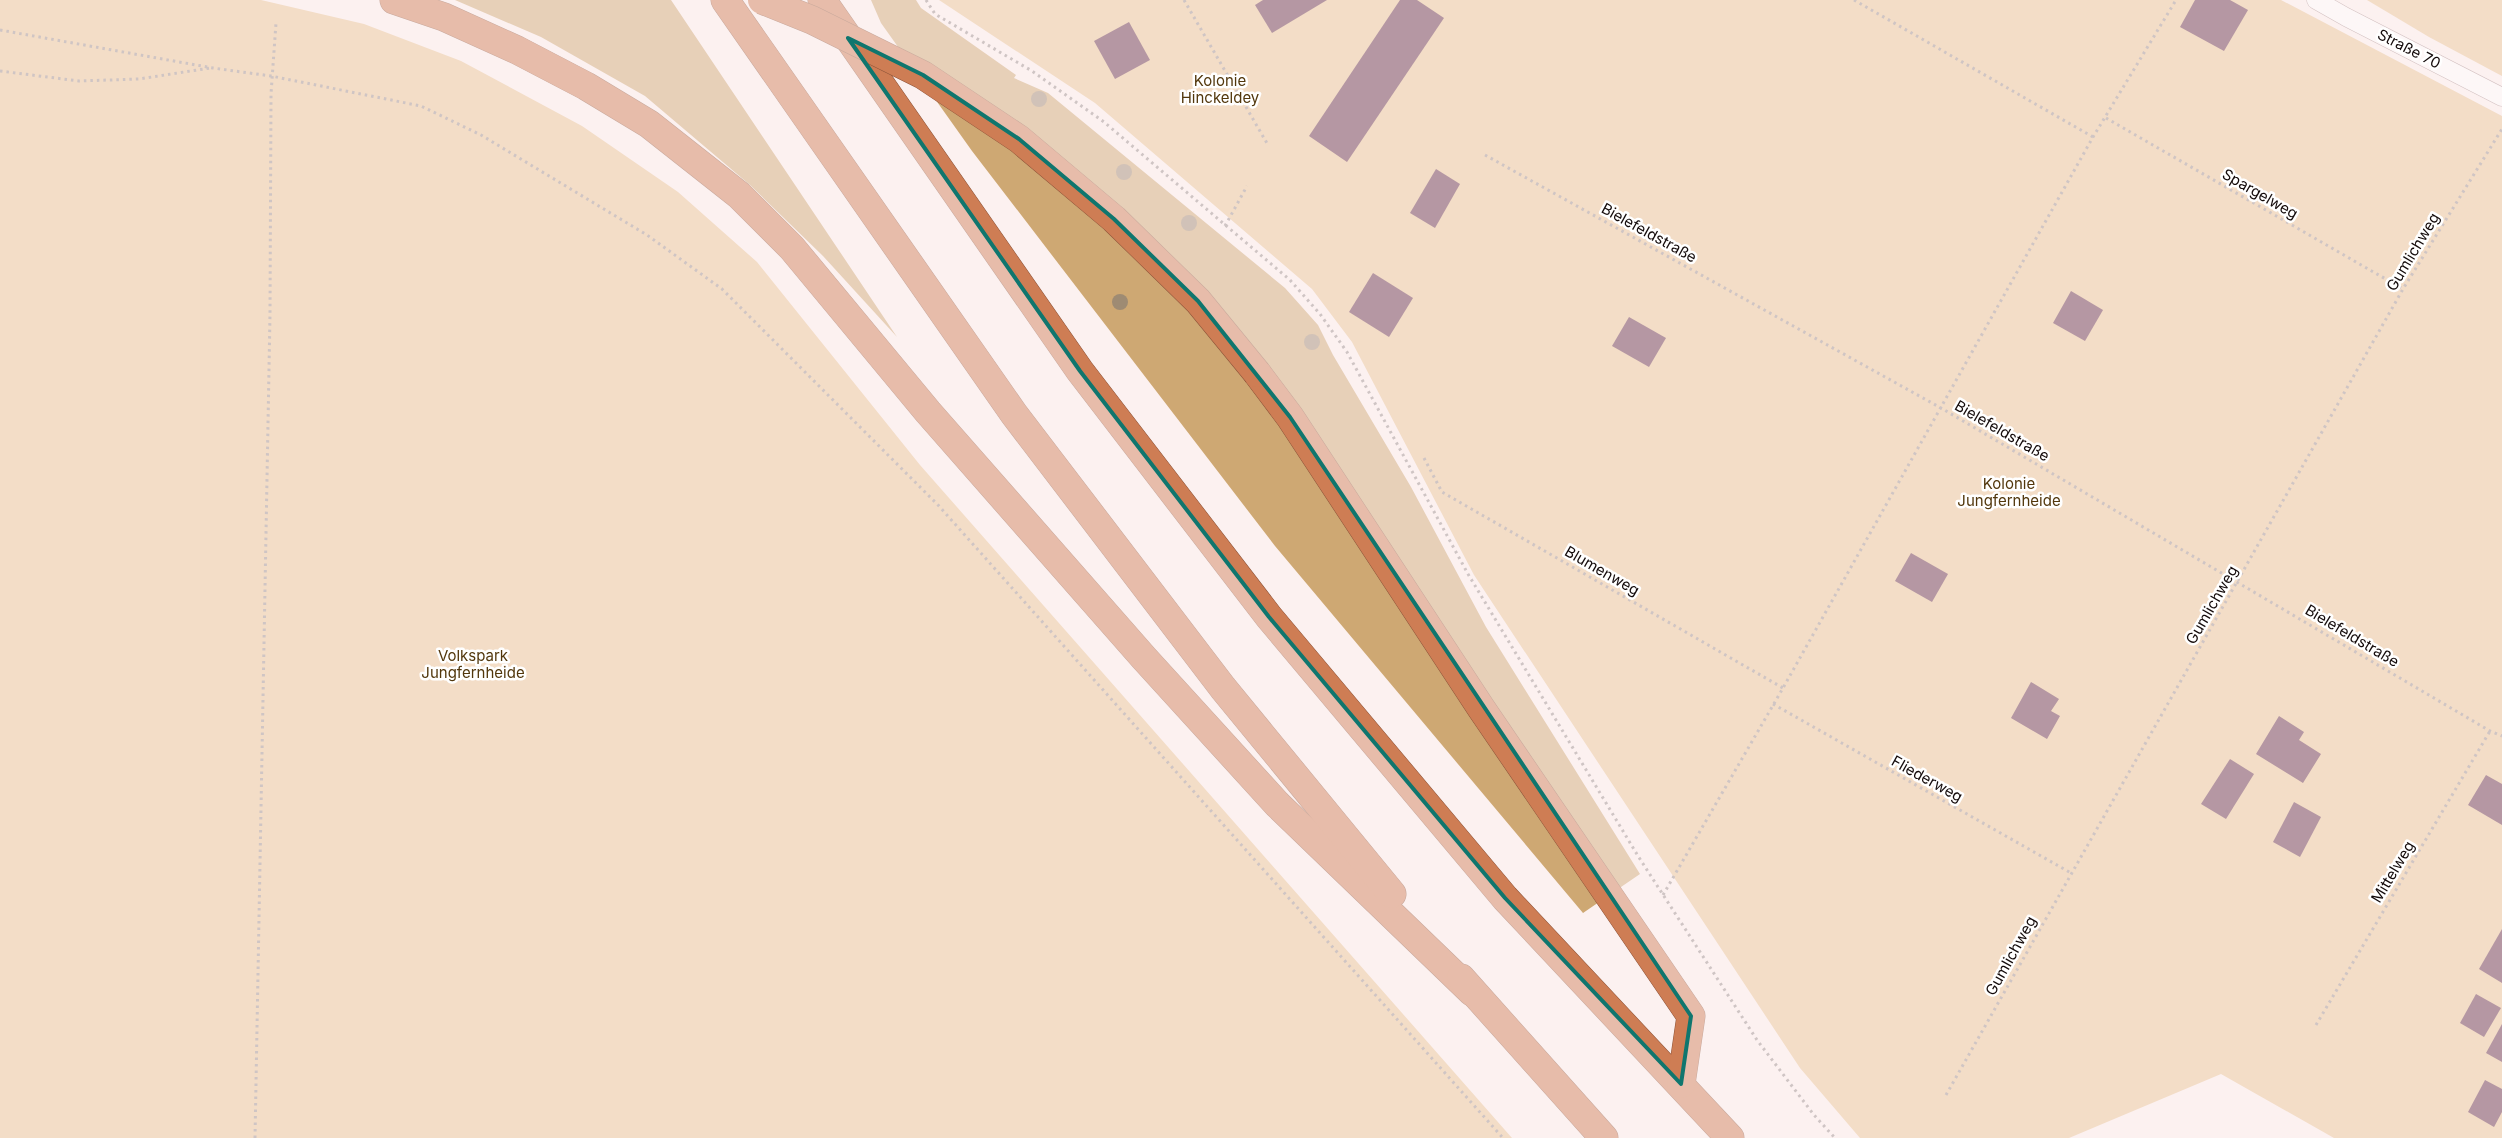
<svg xmlns="http://www.w3.org/2000/svg" width="2502" height="1138" viewBox="0 0 2502 1138" font-family="Inter,sans-serif">
	<rect width="100%" height="100%" fill="#fcf1f0"/>
	<!-- green -->
	<g fill="#e9c594">
		<path d="M0 0H261L364 24 461 61 582 126 678 192 757 262 920 465 1512 1138H0Z"/>
		<path d="M939 0H2281L2502 116V1138H2334L2221 1074 2069 1138H1860L1800 1068 1474 575 1352 342 1312 289 1095 103Z"/>
		<path d="M2367 0H2502V76L2429 37Z"/>
	</g>
	<!-- forest -->
	<g fill="#cea873">
		<path d="M455 0H671L897 337 823 256 750 185 645 96 541 37Z"/>
		<path d="M871 0H916L921 8 1016 75 1014 78 1048 93 1285 288 1318 325 1333 355 1411 487 1486 627 1640 874 1583 913 1275 546 972 151 881 23Z"/>
	</g>
	<!-- building -->
	<g fill="#5f2b45">
		<path d="M1263 0H1327L1272 33 1255 5Z"/>
		<path d="M1400 0H1417L1444 18 1347 162 1309 136Z"/>
		<path d="M2195 0H2230L2248 10 2224 51 2180 27Z"/>
		<path d="M1129 22 1150 60 1115 79 1094 41Z"/>
		<path d="M1436 169 1460 184 1435 228 1410 213Z"/>
		<path d="M1373 273 1413 298 1389 337 1349 312Z"/>
		<path d="M2071 291 2103 310 2085 341 2053 323Z"/>
		<path d="M1629 317 1666 338 1649 367 1612 346Z"/>
		<path d="M1911 553 1948 574 1932 602 1895 581Z"/>
		<path d="M2031 682 2059 699 2051 711 2060 716 2047 739 2011 718Z"/>
		<path d="M2279 716 2304 732 2299 740 2321 754 2303 783 2256 754Z"/>
		<path d="M2230 759 2254 774 2226 819 2201 804Z"/>
		<path d="M2486 775 2502 784V825L2468 805Z"/>
		<path d="M2294 802 2321 817 2300 857 2273 842Z"/>
		<path d="M2502 929V983L2479 969Z"/>
		<path d="M2476 994 2501 1008 2484 1037 2460 1023Z"/>
		<path d="M2502 1024V1062L2486 1053Z"/>
		<path d="M2485 1080 2502 1089V1112L2494 1127 2468 1112Z"/>
	</g>
	<g fill="none" stroke-linecap="round" stroke-linejoin="round">
		<!-- lane casing -->
		<g stroke="#a38989" stroke-width="19">
			<path id="lane" d="M2316 0 2346 17 2502 97"/>
		</g>
		<!-- highway casing -->
		<g stroke="#8d553a" stroke-width="29">
			<g id="highway">
				<path d="M394 0 444 17 517 50 586 86 649 124 739 195 792 248 928 412 1144 658 1277 804 1472 992"/>
				<path d="M725 0 1014 414 1223 688 1392 894"/>
				<path d="M822 0 1080 371 1269 617 1505 898 1730 1138"/>
				<path d="M1257 373 1290 417 1481 708 1691 1016 1681 1084"/>
				<path d="M1461 978 1604 1138"/>
			</g>
		</g>
		<!-- path -->
		<g stroke="#9a908f" stroke-width="3" stroke-dasharray="2.5 4" stroke-linecap="butt">
			<path d="M926 0 935 14 1032 71 1104 122 1290 280 1320 314 1347 352 1468 574 1638 856 1757 1040 1814 1115 1835 1138"/>
			<path d="M1184 0 1268 145"/>
			<path d="M1854 0 2093 137"/>
			<path d="M0 30 213 68 271 76 421 106 481 135 647 235 722 289 938 505 1503 1138"/>
			<path d="M0 71 79 81 139 79 210 68"/>
			<path d="M2106 118 2403 289"/>
			<path d="M1485 155 1941 408 2490 731 2502 736"/>
			<path d="M1225 226 1247 186"/>
			<path d="M1424 458 1442 492 1783 688"/>
			<path d="M1773 704 2071 873"/>
			<path d="M1663 895 1783 688 2093 137 2176 0"/>
			<path d="M2316 1025 2490 731"/>
			<path d="M1946 1095 2403 289 2502 129"/>
			<path d="M255 1138 270 314 271 94 276 23"/>
		</g>
		<!-- lane -->
		<use href="#lane" stroke="#fff" stroke-width="18"/>
		<!-- highway -->
		<use href="#highway" stroke="#ce7d54" stroke-width="28"/>
		<!-- highway-bridge casing -->
		<g stroke="#8d553a" stroke-width="29" stroke-linecap="butt">
			<path id="highway-bridge" d="M762 0 812 20 923 75 1019 139 1114 219 1198 301 1257 373"/>
		</g>
		<!-- highway-bridge -->
		<use href="#highway-bridge" stroke="#ce7d54" stroke-width="28"/>
	</g>
	<!-- trees -->
	<g fill="#9e8b73">
		<circle cx="1039" cy="99" r="8"/>
		<circle cx="1124" cy="172" r="8"/>
		<circle cx="1189" cy="223" r="8"/>
		<circle cx="1120" cy="302" r="8"/>
		<circle cx="1312" cy="342" r="8"/>
	</g>
	<!-- marked area -->
	<path d="M0 0H2502V1138H0ZM848 38 923 75 1019 139 1114 219 1198 301 1290 417 1691 1016 1681 1084 1505 898 1269 617 1080 371Z" fill="#fcf1f0" fill-opacity=".55" fill-rule="evenodd"/>
	<path fill="none" stroke="#0f766e" stroke-width="4" stroke-linejoin="round" d="M848 38 923 75 1019 139 1114 219 1198 301 1290 417 1691 1016 1681 1084 1505 898 1269 617 1080 371Z"/>
	<g text-anchor="middle" stroke-width="5" stroke-linejoin="round" paint-order="stroke">
		<!-- street labels -->
		<g font-size="15" fill="#130a0a" stroke="#fff">
			<text transform="translate(2409 49) rotate(27)" y="5">Straße 70</text>
			<text transform="translate(2260 194) rotate(30)" y="5">Spargelweg</text>
			<text transform="translate(1649 233) rotate(29)" y="5">Bielefeldstraße</text>
			<text transform="translate(2413 252) rotate(-59)" y="5">Gumlichweg</text>
			<text transform="translate(2002 431) rotate(30)" y="5">Bielefeldstraße</text>
			<text transform="translate(1602 571) rotate(30)" y="5">Blumenweg</text>
			<text transform="translate(2212 605) rotate(-60)" y="5">Gumlichweg</text>
			<text transform="translate(2352 636) rotate(31)" y="5">Bielefeldstraße</text>
			<text transform="translate(1927 779) rotate(29)" y="5">Fliederweg</text>
			<text transform="translate(2393 872) rotate(-59)" y="5">Mittelweg</text>
			<text transform="translate(2011 956) rotate(-61)" y="5">Gumlichweg</text>
		</g>
		<!-- park labels -->
		<g font-size="15" fill="#52370c" stroke="#fff">
			<text x="1220" y="86">Kolonie<tspan x="1220" dy="17">Hinckeldey</tspan></text>
			<text x="2009" y="489">Kolonie<tspan x="2009" dy="17">Jungfernheide</tspan></text>
			<text x="473" y="661">Volkspark<tspan x="473" dy="17">Jungfernheide</tspan></text>
		</g>
	</g>
</svg>
